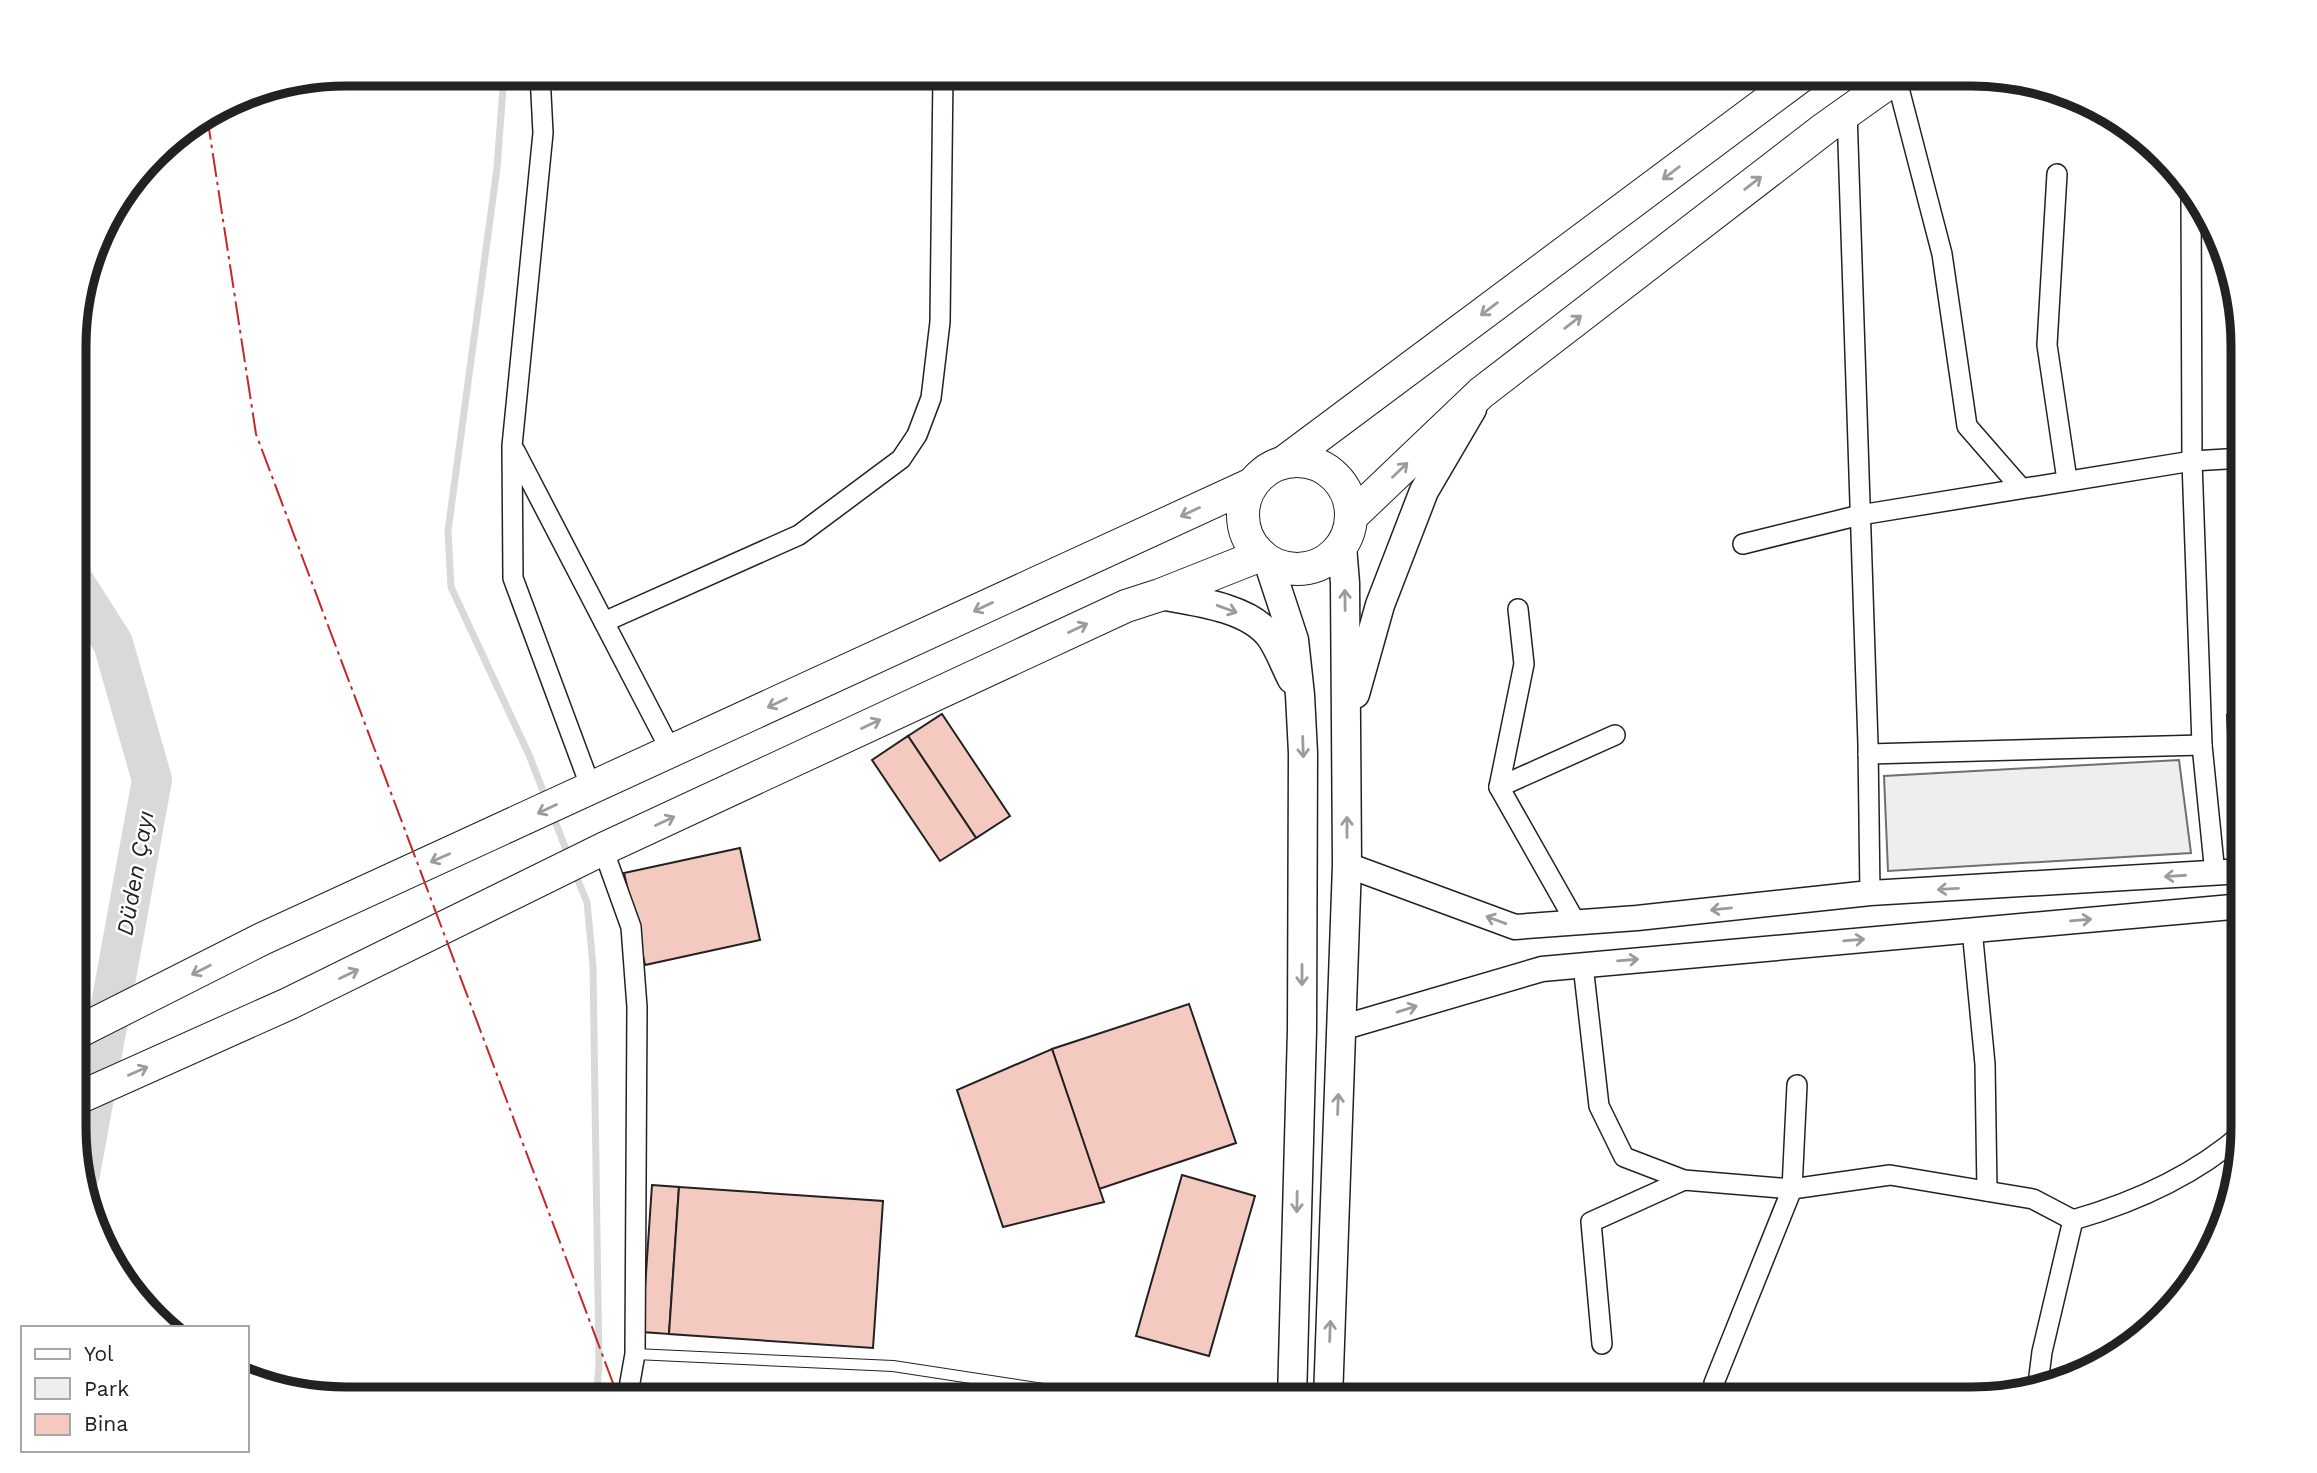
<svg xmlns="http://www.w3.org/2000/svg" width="2317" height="1473" viewBox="0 0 2317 1473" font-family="'Work Sans',sans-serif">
	<rect width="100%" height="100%" fill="#fff"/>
	<!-- green -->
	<path fill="#eee" stroke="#6f6f6f" stroke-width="2" d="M2179 760 2191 853 1888 871 1884 776Z"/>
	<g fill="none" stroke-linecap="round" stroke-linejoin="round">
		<!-- stream -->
		<g stroke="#d9d9d9" stroke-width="7">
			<path d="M504 74 497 168 448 531 451 587 529 755 547 801"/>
			<path d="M553 816 569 857"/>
			<path d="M574 871 587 902 593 966 599 1365 596 1399"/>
		</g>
		<!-- river -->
		<path stroke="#d9d9d9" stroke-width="40" d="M76 585 113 643 152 780 80 1174"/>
	</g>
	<!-- building -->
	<g fill="#f3c9c0" stroke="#222" stroke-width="2">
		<path d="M942 714 1010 816 976 838 908 736Z"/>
		<path d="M2227 715H2243V768L2230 770Z"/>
		<path d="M908 736 976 838 940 861 872 760Z"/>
		<path d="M740 848 760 940 645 965 624 873Z"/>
		<path d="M1189 1004 1236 1143 1099 1189 1052 1049Z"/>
		<path d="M1052 1049 1104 1202 1003 1227 957 1090Z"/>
		<path d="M1182 1175 1255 1196 1209 1356 1136 1336Z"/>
		<path d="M652 1185 679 1187 669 1334 642 1332Z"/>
		<path d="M679 1187 883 1201 873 1348 669 1334Z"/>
	</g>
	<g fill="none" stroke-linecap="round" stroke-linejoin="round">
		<!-- service casing -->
		<g stroke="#222" stroke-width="12">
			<path id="service" d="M635 1354 893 1366 1076 1394 1089 1399"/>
		</g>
		<!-- minor casing -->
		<g stroke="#222" stroke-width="22">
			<g id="minor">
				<path d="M540 74 543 133 512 446 513 578 591 788"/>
				<path d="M1896 77 1942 254 1967 426 2021 488"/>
				<path d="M1847 112 1868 744 1870 893"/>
				<path d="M2057 174 2047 345 2067 480"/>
				<path d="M2191 193 2192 461 2202 745 2215 874"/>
				<path d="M515 451 671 751"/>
				<path d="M1743 544 1860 515 2192 461 2243 458"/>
				<path d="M1518 609 1524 664 1499 787 1576 923"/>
				<path d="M604 622 799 535 901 459 917 435 931 398 940 322 943 74"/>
				<path d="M1868 754 2202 745"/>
				<path d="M1499 787 1615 735"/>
				<path d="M603 849 631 927 637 1007 635 1354 627 1399"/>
				<path d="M1972 929 1985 1064 1987 1191"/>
				<path d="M1583 965 1599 1106 1624 1157 1684 1180 1792 1189 1890 1175 2033 1199 2073 1220"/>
				<path d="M1602 1344 1591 1222 1684 1180"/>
				<path d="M1714 1383 1792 1189 1797 1085"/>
				<path d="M2038 1384 2042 1352 2073 1220C2136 1202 2194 1176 2243 1133"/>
			</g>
		</g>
		<!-- tertiary casing -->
		<g stroke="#222" stroke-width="27">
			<g id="tertiary">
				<path d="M1347 865 1515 927 1637 918 1870 893 2243 871"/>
				<path d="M1341 1028 1542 969 2243 906"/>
			</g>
		</g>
		<!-- secondary casing -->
		<g stroke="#222" stroke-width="31">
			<g id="secondary">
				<path d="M1268 561 1294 640 1300 695 1303 753 1302 1030 1292 1399"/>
				<path d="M1160 595C1193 601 1248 607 1270 636 1279 648 1285 666 1292 679"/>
				<path d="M1355 694 1380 605 1424 491 1472 409"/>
				<path d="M1328 1399 1347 865 1345 583 1342 546"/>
			</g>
		</g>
		<!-- primary casing -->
		<g stroke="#222" stroke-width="34">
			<g id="primary">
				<circle cx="1297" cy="515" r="54"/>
				<path d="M1284 462 1804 74"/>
				<path d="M1351 517 1481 393 1825 128 1901 74"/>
				<path d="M76 1033 262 939 1252 484"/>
				<path d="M76 1099 288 1004 603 849 1126 606 1160 595 1261 555"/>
			</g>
		</g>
		<!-- service -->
		<use href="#service" stroke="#fff" stroke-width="10"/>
		<!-- minor -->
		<use href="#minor" stroke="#fff" stroke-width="19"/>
		<!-- tertiary -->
		<use href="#tertiary" stroke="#fff" stroke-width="24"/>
		<!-- secondary -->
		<use href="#secondary" stroke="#fff" stroke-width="28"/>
		<!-- primary -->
		<use href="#primary" stroke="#fff" stroke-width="32"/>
		<!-- power -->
		<path stroke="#c62828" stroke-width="2" stroke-dasharray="24 5 3.5 5" stroke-linecap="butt" d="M207 116 256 434 619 1399"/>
	</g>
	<!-- one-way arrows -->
	<defs><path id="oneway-shaft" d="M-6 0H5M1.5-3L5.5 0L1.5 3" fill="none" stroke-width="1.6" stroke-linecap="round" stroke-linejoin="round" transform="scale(1.75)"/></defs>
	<g stroke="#9c9c9c">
		<use href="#oneway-shaft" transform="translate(1671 173) rotate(143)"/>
		<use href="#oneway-shaft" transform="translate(1753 183) rotate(-38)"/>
		<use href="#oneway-shaft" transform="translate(1489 309) rotate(143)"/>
		<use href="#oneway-shaft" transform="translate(1573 322) rotate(-38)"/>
		<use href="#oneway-shaft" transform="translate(1400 470) rotate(-44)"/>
		<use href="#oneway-shaft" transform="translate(1190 512) rotate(155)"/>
		<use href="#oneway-shaft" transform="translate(1345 600) rotate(-91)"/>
		<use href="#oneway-shaft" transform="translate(983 607) rotate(155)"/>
		<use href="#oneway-shaft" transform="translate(1227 609) rotate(20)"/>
		<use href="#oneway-shaft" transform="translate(1078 628) rotate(-25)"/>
		<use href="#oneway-shaft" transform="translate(777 703) rotate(155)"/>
		<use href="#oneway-shaft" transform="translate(871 724) rotate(-25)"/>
		<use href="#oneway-shaft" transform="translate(1303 747) rotate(88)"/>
		<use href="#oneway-shaft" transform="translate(547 809) rotate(155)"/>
		<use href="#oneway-shaft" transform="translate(665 821) rotate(-25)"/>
		<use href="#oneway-shaft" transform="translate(1347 827) rotate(-90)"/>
		<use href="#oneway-shaft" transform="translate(440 858) rotate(156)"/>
		<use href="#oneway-shaft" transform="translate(2175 876) rotate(176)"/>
		<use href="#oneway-shaft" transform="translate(1948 889) rotate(177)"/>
		<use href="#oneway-shaft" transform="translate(1721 909) rotate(174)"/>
		<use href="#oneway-shaft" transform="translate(1496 920) rotate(-160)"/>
		<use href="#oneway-shaft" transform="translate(2081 920) rotate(-5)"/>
		<use href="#oneway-shaft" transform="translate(1854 940) rotate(-5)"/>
		<use href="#oneway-shaft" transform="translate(1628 960) rotate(-5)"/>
		<use href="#oneway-shaft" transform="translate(201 970) rotate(153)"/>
		<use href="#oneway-shaft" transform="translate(349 974) rotate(-26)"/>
		<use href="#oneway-shaft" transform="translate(1302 975) rotate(90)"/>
		<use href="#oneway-shaft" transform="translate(1407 1009) rotate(-17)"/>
		<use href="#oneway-shaft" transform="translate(138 1071) rotate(-24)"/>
		<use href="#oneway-shaft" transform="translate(1338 1104) rotate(-88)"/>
		<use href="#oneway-shaft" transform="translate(1297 1202) rotate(91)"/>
		<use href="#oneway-shaft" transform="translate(1330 1331) rotate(-88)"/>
	</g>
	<g text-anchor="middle" stroke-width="5" stroke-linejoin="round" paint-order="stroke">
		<!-- water labels -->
		<g font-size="23" font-style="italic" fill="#222" stroke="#fff">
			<text transform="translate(135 873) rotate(-80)" y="8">Düden Çayı</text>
		</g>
	</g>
	<!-- crop -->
	<path d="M0 0H2317V1473H0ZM346 86H1971A260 260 0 0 1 2231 346V1127A260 260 0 0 1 1971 1387H346A260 260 0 0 1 86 1127V346A260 260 0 0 1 346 86Z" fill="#fff" fill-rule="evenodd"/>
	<path fill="none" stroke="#222" stroke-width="9" d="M346 86H1971A260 260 0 0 1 2231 346V1127A260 260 0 0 1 1971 1387H346A260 260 0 0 1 86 1127V346A260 260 0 0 1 346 86Z"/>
	<!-- legend -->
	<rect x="21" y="1326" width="228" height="126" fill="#ffffff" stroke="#a7a7a7" stroke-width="2"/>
	<rect x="35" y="1349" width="35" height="10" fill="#ffffff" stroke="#a7a7a7" stroke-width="2"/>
	<text x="84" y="1361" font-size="21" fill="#222222">Yol</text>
	<rect x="35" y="1378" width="35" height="21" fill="#eeeeee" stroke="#a7a7a7" stroke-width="2"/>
	<text x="84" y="1396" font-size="21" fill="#222222">Park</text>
	<rect x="35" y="1414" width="35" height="21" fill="#f3c9c0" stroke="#a7a7a7" stroke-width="2"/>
	<text x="84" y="1431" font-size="21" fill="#222222">Bina</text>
</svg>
